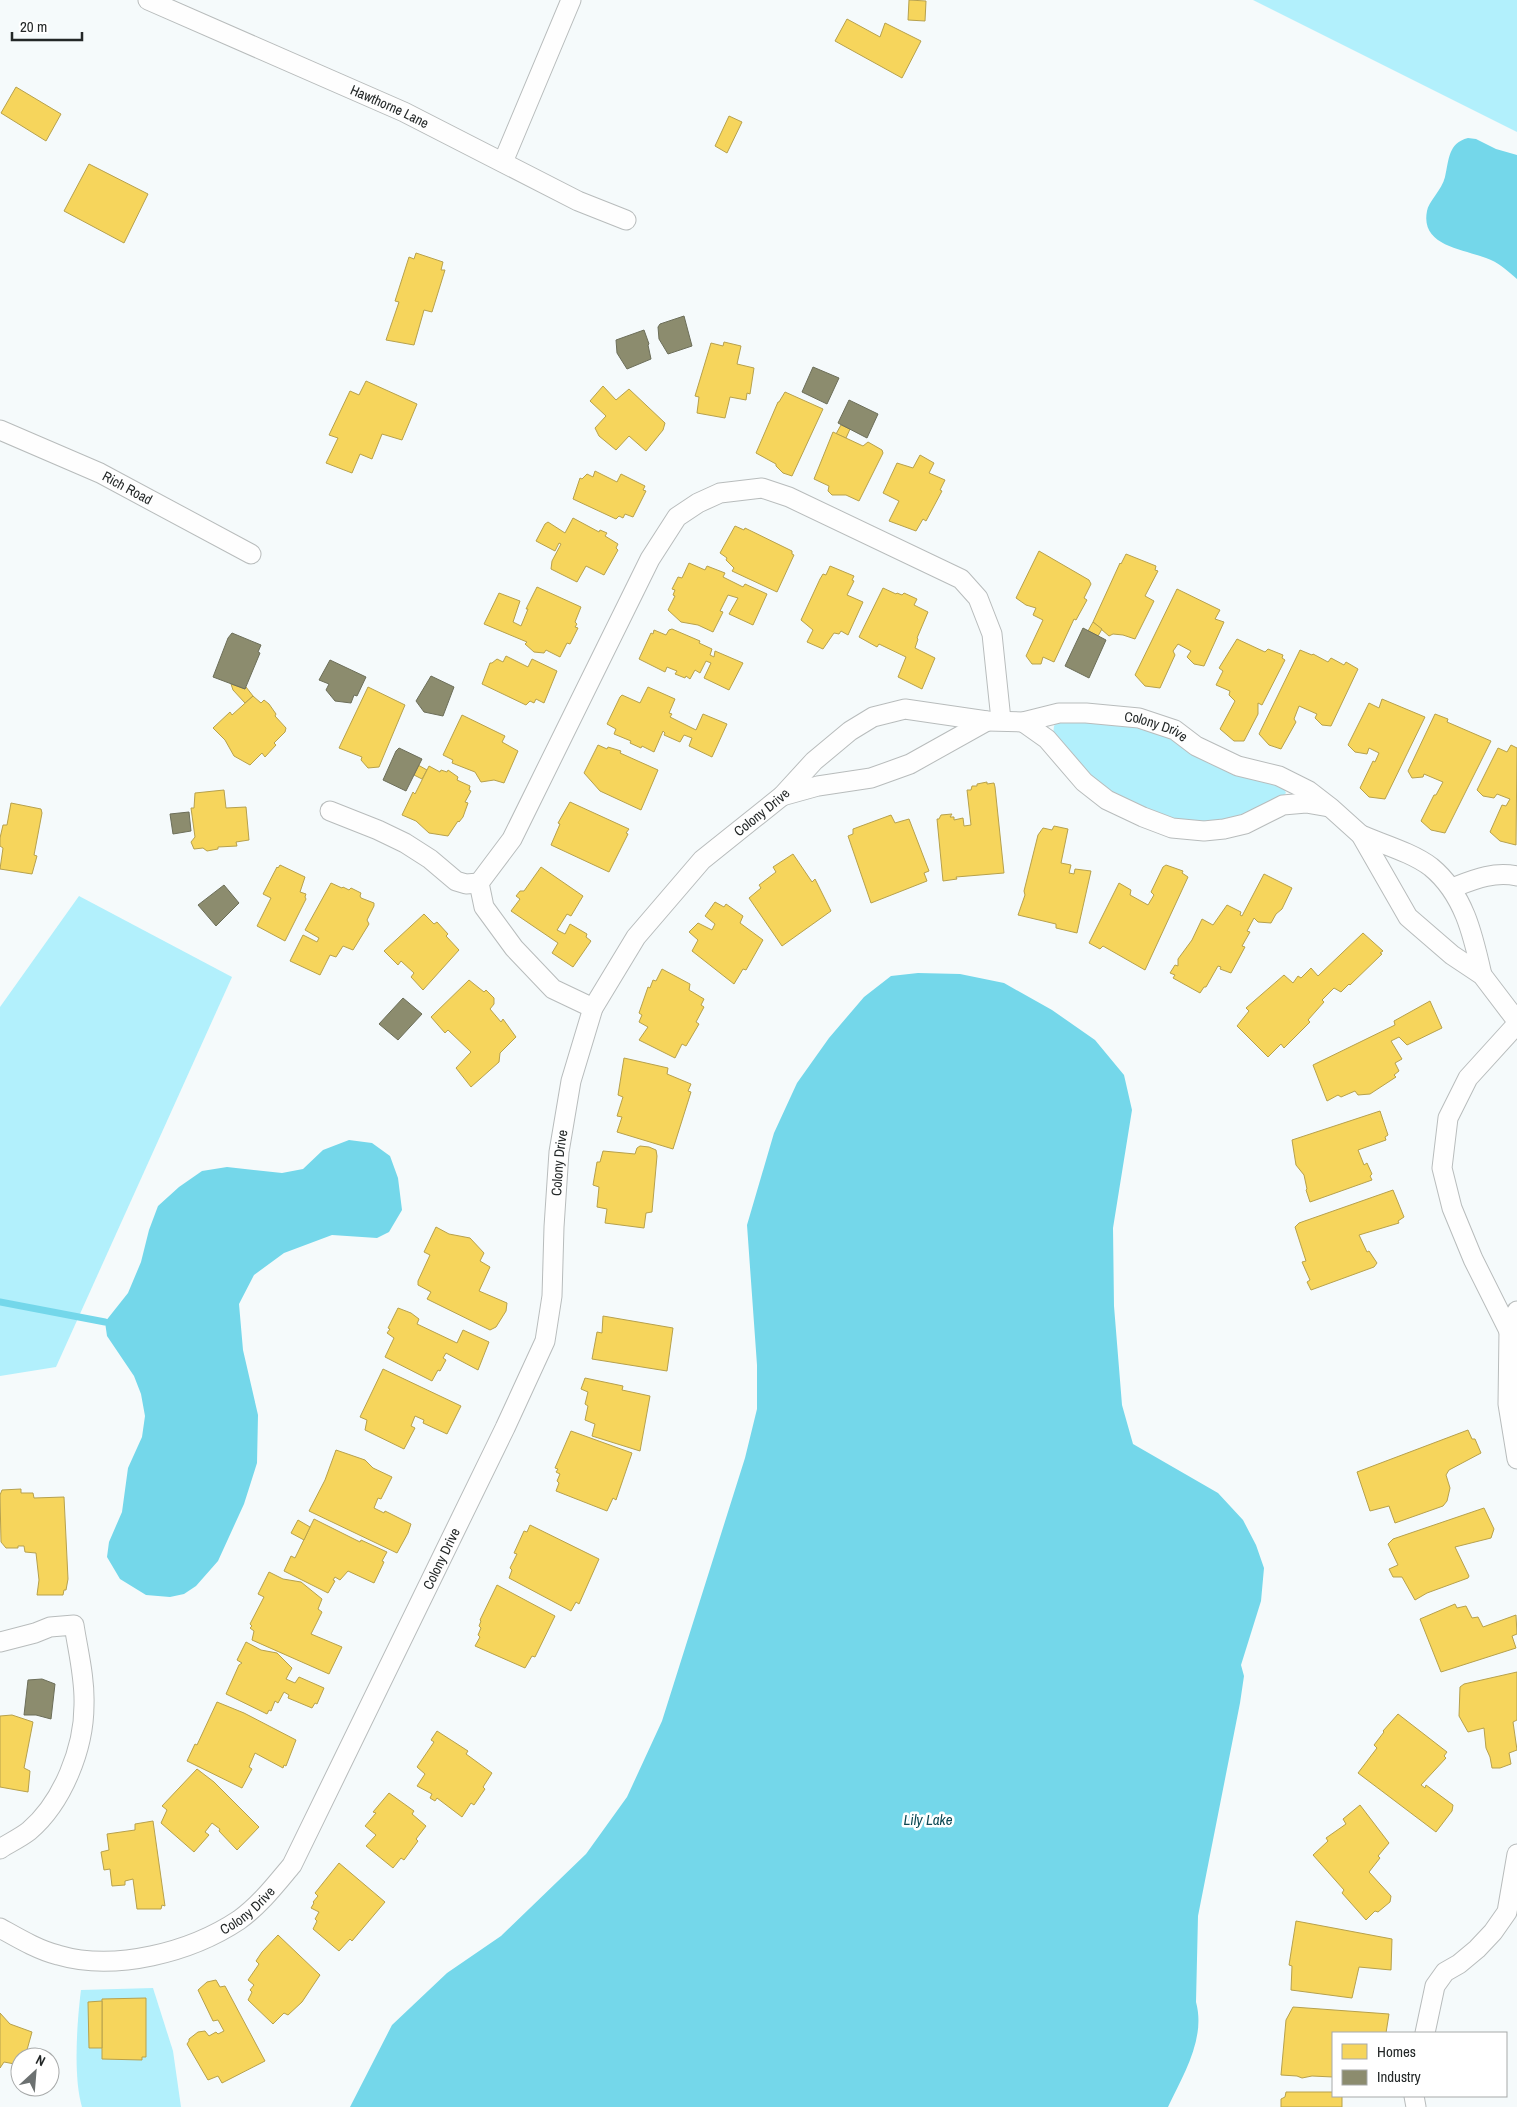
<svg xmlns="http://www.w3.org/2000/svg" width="1517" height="2107" viewBox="0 0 1517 2107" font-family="'Archivo Narrow',sans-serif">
	<rect width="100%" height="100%" fill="#f5fafb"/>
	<!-- green -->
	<g fill="#b2f0fc">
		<path d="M1253 0H1517V132Z"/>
		<path d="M1058 721 1113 722 1154 730 1282 784 1286 793 1282 797 1228 820 1215 822H1180L1114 796 1085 774 1053 735 1054 726Z"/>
		<path d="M79 896 232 977 56 1367 0 1376V1007Z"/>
		<path d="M153 1988 173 2051 181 2107H82C73 2078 77 2021 81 1990Z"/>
	</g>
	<!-- water -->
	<g fill="#74d7ea">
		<path d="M1468 138 1476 139 1496 149 1517 155V279C1508 271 1498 262 1486 258 1463 249 1420 246 1427 211 1428 202 1442 190 1445 177 1449 160 1448 143 1468 138Z"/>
		<path d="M918 973 960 974 1004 983 1052 1010 1095 1040 1124 1075 1132 1110 1113 1228 1114 1306 1122 1405 1133 1444 1218 1493 1243 1520 1256 1545 1264 1568 1261 1601 1241 1665 1244 1676 1240 1703 1198 1916 1196 2002C1206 2039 1183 2075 1168 2107H350L392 2025 447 1973 501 1936 586 1854 627 1797 662 1721 745 1458 757 1409V1365L747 1225 774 1133 797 1083 829 1038 864 997 891 976Z"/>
		<path d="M349 1140 372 1143 390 1156 398 1178 402 1210 389 1232 377 1238 332 1235 284 1253 254 1275 239 1304 243 1350 258 1415 257 1463 244 1504 218 1561 196 1586 184 1594 170 1597 146 1595 120 1579 107 1557 109 1542 122 1512 128 1468 142 1437 145 1416 141 1394 134 1376 107 1336 105 1322 128 1293 141 1262 149 1230 158 1206 179 1187 202 1171 227 1167 282 1173 303 1169 323 1150Z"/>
	</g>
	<!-- homes -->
	<g fill="#f6d55c" stroke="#b7a14c">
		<path d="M909 0 926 1 925 21 908 20Z"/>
		<path d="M847 19 880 37 885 23 921 41 902 78 835 41Z"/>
		<path d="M16 87 61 114 46 141 1 113Z"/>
		<path d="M729 116 742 122 727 153 715 146Z"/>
		<path d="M89 164 148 194 124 243 64 211Z"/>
		<path d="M416 253 443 262 441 270H445L432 312 424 310 414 345 386 340 399 302 395 301 409 257 414 259Z"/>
		<path d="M724 342 741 346 737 364 754 368 750 394 747 393 746 400 730 397 725 418 697 413 699 397 695 396 711 343 723 346Z"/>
		<path d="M366 381 417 404 402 440 382 434 372 459 360 454 352 473 326 463 338 438 329 435 350 391 359 395Z"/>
		<path d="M603 386 616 400 629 389 665 423 663 430 646 451 629 436 616 450 599 436 595 428 606 416 590 401Z"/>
		<path d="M785 392 823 409 792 476 783 473 776 466V464L756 453 778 402H779Z"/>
		<path d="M841 425 850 429 846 438 836 434Z"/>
		<path d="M833 432 863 446 868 442 882 450 883 453 859 501 846 495H832L828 491 829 486 814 479Z"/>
		<path d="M920 455 934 463 929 473 945 480 940 490 942 491 926 521 923 519 916 531 889 521 899 501 883 493 897 463 913 468Z"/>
		<path d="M595 471 617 482 621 474 645 486 643 490 646 491 633 517 625 514 623 518 619 516 616 519 573 499 580 478 582 479 587 474 593 477Z"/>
		<path d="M573 518 599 532 600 530 607 533 605 536 618 544 616 548 618 550 604 575 586 566 577 582 551 569 552 561 561 544 559 543 555 551 536 541 545 524 548 522 565 533Z"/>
		<path d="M735 526 744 530 745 528 792 551V554L794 555 777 592 732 571 734 568 726 560 727 558 720 553Z"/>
		<path d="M1039 551 1089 580 1091 584 1084 598 1087 600 1076 620 1074 619 1054 662 1043 657 1041 664H1032L1026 656 1043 620 1033 615 1036 608 1026 605 1016 598Z"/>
		<path d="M1126 554 1156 566 1155 570 1158 571 1145 596 1154 601 1135 639 1123 635 1113 634 1109 636 1093 622 1120 563 1121 564Z"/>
		<path d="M689 563 705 570 707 566 725 573 723 577 743 587 745 584 767 594 753 625 729 614 738 598 728 595 720 611 723 612 713 632 698 625 681 622 668 610 675 596 673 595 675 590 672 589 678 577 682 578Z"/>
		<path d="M830 566 854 576 852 580 854 581 847 595 863 602 848 635 841 631 839 634 834 633 823 649 807 642 813 630 801 620 820 579 823 574 826 575Z"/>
		<path d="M537 587 581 607 575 622 577 624 575 627 578 628 570 644 567 643 560 657 546 650 544 653 534 652 525 644 527 642 484 624 499 593 520 601 513 622 521 626 528 609H526Z"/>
		<path d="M883 588 896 594 897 593 902 595 904 593 917 599 914 605 928 612 917 638 918 639 915 648 935 658 922 689 898 677 906 657 879 644 877 647 859 637Z"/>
		<path d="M1177 589 1220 610 1215 619 1224 622 1204 666 1194 664 1187 657 1191 651 1178 644 1173 651 1175 655 1160 688 1145 686 1135 675Z"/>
		<path d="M1093 622 1102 629 1098 636 1088 631Z"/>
		<path d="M672 629 700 641 699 643 712 649 710 655 714 657 715 651 743 663 729 690 704 678 711 663 706 661 700 673 695 670 690 679 686 676 685 678 675 674 677 671 667 667 665 672 639 659 651 633 653 634 654 630 666 635 669 630Z"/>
		<path d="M1237 639 1265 652 1268 649 1283 655 1282 658 1285 660 1262 705 1258 703V714L1244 741H1234L1220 729 1235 701 1229 695 1230 691 1216 685 1223 671 1219 668Z"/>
		<path d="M1300 650 1312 655 1313 654 1328 662 1331 658 1344 665 1346 662 1358 669 1331 726 1322 725 1315 718 1317 714 1299 706 1294 719 1296 722 1281 749 1269 745 1259 734Z"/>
		<path d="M506 656 528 667 532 659 557 671 544 703 536 699 534 703 530 701 526 705 482 684 490 663H492L497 659 503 662Z"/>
		<path d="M231 684 245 689 246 687 253 696 245 703 233 690Z"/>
		<path d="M368 687 405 705 379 767 368 768 361 760 362 757 339 748Z"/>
		<path d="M648 687 675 699 669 713 672 714 670 717 696 730 703 714 727 724 712 757 689 746 692 738 684 735 680 742 664 735 665 733 663 731 654 752 642 746 641 748 630 743 631 741 614 734 616 729 607 724 620 697 622 695 640 703Z"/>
		<path d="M253 696 261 703 264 700 269 704 276 714 275 716 286 728 285 732 274 743 276 745 265 757 262 753 250 765 234 756 225 740 213 728 230 712 232 715Z"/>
		<path d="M1382 699 1425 717 1385 799 1369 797 1360 788 1373 761 1375 762 1379 753 1369 748 1367 754 1355 752 1348 745 1369 703 1379 708Z"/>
		<path d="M1435 714 1448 719 1447 722 1491 741 1445 833 1431 830 1421 821 1434 795H1436L1443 782 1424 774 1423 777 1412 778 1408 771Z"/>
		<path d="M462 715 505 736 502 742 518 751 504 783 494 780 481 782 475 772 452 763 453 760 443 755Z"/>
		<path d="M598 745 607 749 608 747 621 751 620 753 658 770 641 810 600 791 584 773Z"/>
		<path d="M1511 745 1517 748 1516 845 1500 841 1490 832 1502 805 1506 806 1510 799 1497 794 1494 798 1483 796 1477 790 1498 748 1507 752Z"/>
		<path d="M418 765 427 770 422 779 414 775Z"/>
		<path d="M429 766 440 772 441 770 447 772 448 770 458 777 457 780 470 786 469 790 471 791 465 802 468 803 463 817 459 822 458 821 448 836 429 833 416 821 402 815 413 792 415 794Z"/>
		<path d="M987 782V784L994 783 995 787 1004 873 956 877 957 879 943 881 937 819H939L941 815 952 814 950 817H954V820L963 818 964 826 971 825 967 790H971L972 786H977V784Z"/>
		<path d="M224 790 226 808 246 807 249 840 236 842 237 846 218 847V849L207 851 203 848 194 849 191 842 195 837 191 808H194L195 793Z"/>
		<path d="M570 802 629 829 626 833 628 834 609 872 551 845 560 824 558 823Z"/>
		<path d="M11 803 41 809 42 813 34 855 37 856 32 874 0 869 3 848 0 846V838L3 825H7Z"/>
		<path d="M891 815 895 823 909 819 929 871 924 873 927 881 871 903 848 836 853 834V829Z"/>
		<path d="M1054 826 1068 829 1061 863 1071 865 1069 873 1074 874 1075 869 1091 871 1077 933 1056 928V924L1018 915 1025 895 1024 891 1038 835 1043 828 1052 830Z"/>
		<path d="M793 854 812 882 815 879 831 911 782 946 749 898 761 888 759 885 776 872 773 867Z"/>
		<path d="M280 865 305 877 300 892 306 894 305 897 306 899 285 941 257 926 271 898 263 894 277 867 278 868Z"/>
		<path d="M1166 865 1183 871 1182 873 1188 877 1145 970 1103 946 1100 949 1089 943 1119 883 1131 890 1130 895 1148 905 1154 895 1151 892 1163 867Z"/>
		<path d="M541 867 583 896 571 916 567 914 557 930 565 934 570 924 587 934 586 937 591 941 573 967 552 953 558 943 511 911 520 899 516 896 520 891H524Z"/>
		<path d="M1264 874 1292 888 1282 909 1276 914 1271 923 1258 922 1254 918 1247 931 1250 932 1242 946 1245 947 1231 973 1220 969 1221 967 1218 966 1206 987H1204L1200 993 1173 978 1175 975 1170 973 1175 965 1178 966V959L1192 940 1202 919 1213 925 1227 905 1241 912 1240 915 1242 916Z"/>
		<path d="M331 883 342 888 343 887 349 890 351 888 361 893 360 896 361 898 374 903V906L367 920 369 924 353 950 343 946 336 957 330 955 320 975 290 961 303 935 317 942 319 938 305 930Z"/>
		<path d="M715 902 724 907 726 904 743 916 740 923 763 940 746 970 743 969 734 984 692 951 698 940 689 932 698 923 712 930 715 924 705 916Z"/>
		<path d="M424 914 434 924 437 922 448 934 446 936 459 950 423 990 411 977 414 973 401 961 398 965 384 951Z"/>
		<path d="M1363 933 1383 951 1380 953 1382 954 1350 985 1349 984 1341 992 1334 988 1322 1000 1324 1002 1308 1020 1310 1022 1284 1048 1281 1044 1268 1057 1237 1026 1249 1011 1246 1008 1284 975 1293 983 1298 976 1301 978 1311 968 1318 976Z"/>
		<path d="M662 969 690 984 689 990 704 999 701 1005 704 1007 696 1022 699 1024 686 1046 682 1044 675 1058 639 1040 648 1027 639 1022 642 1015 639 1013 648 987 650 988 653 980 656 981Z"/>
		<path d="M469 980 484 992 486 990 494 998V1004L490 1009 501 1022 503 1019 516 1037 500 1053 499 1062 471 1087 456 1068 471 1052 448 1030 445 1033 431 1017Z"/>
		<path d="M1430 1001 1442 1028 1407 1045 1399 1037 1391 1041 1402 1059 1395 1063 1399 1071 1394 1075 1396 1077 1370 1094 1358 1095 1355 1091 1341 1097 1338 1095 1327 1101 1313 1065 1395 1025 1394 1021Z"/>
		<path d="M624 1058 668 1068 667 1074 691 1084 688 1091 691 1092 673 1149 617 1132 622 1117 617 1116 623 1097 618 1095Z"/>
		<path d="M1380 1111 1388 1135 1385 1137 1386 1140 1358 1150 1364 1165 1367 1163 1372 1174 1370 1176 1372 1180 1310 1202 1306 1190 1307 1189 1304 1175 1296 1165 1292 1140Z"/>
		<path d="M640 1146 649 1147 656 1150 657 1156 652 1212 646 1213 644 1228 605 1223 607 1209 597 1207 599 1187 593 1185 597 1162H600L603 1151 635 1154 637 1148Z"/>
		<path d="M1393 1190 1404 1217 1398 1221 1399 1223 1359 1235 1367 1252 1369 1251 1377 1263 1374 1267 1311 1290 1307 1282 1310 1280 1302 1262 1306 1261 1295 1227 1299 1223Z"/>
		<path d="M436 1227 449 1234 470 1238 484 1253 480 1261 490 1267 479 1291 507 1303 506 1311 496 1327 490 1330 427 1299 431 1292 418 1285V1281L430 1255 424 1252Z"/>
		<path d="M398 1308 411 1313 419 1319 417 1324 457 1343 463 1330 489 1342 478 1370 446 1353 443 1358 446 1360 440 1371 438 1370 432 1381 385 1357 394 1338 387 1333 390 1329 388 1328Z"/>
		<path d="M603 1316 673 1328 667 1371 592 1359 597 1332 602 1333Z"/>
		<path d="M383 1369 461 1406 447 1434 423 1423 424 1420 415 1416 411 1426 415 1428 404 1449 365 1430 367 1420 360 1417Z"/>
		<path d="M585 1378 623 1386 622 1390 650 1396 640 1451 592 1436 595 1424 585 1420 588 1406 585 1404 588 1392 581 1389Z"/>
		<path d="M1468 1430 1472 1439H1475L1481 1453 1449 1470 1446 1475 1450 1488 1447 1501 1443 1506 1395 1523 1389 1506 1370 1511 1357 1472Z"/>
		<path d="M571 1431 632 1453 616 1500 613 1498 607 1511 556 1491 559 1483 557 1481 560 1474 556 1472 558 1469 555 1468Z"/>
		<path d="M336 1450 365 1460 373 1468 392 1477 381 1499 378 1498 374 1508 384 1513 385 1511 411 1524 408 1533 397 1553 309 1511 325 1480Z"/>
		<path d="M21 1489V1493H33L34 1498 64 1497 68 1579 66 1590H64L63 1595H37L39 1580 36 1553 25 1552 24 1546H18V1548H6L1 1542 0 1495 2 1490Z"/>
		<path d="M1484 1508 1494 1529 1491 1538 1455 1547 1469 1576 1468 1578 1427 1593 1415 1600 1402 1577H1393L1389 1569 1398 1565 1388 1544 1393 1539Z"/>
		<path d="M314 1519 360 1542 361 1540 387 1552 382 1561 384 1562 374 1583 348 1571 340 1580 335 1577 333 1580 335 1581 328 1593 284 1571 291 1556 295 1558Z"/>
		<path d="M298 1520 310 1527 304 1540 291 1533Z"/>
		<path d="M530 1525 599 1559 579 1604 576 1602 571 1611 509 1578 512 1570 510 1568 517 1554 514 1553 524 1531 527 1532Z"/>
		<path d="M269 1572 283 1579 301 1582 322 1599 318 1609 322 1612 311 1634 342 1647 329 1674 252 1640 254 1631 250 1628 252 1626 250 1624 264 1597 258 1594Z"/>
		<path d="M497 1585 555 1616 535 1657 532 1656 525 1668 475 1646 480 1637 478 1635 481 1628 479 1626 481 1621 480 1620Z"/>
		<path d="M1455 1604 1457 1608 1466 1606 1472 1618 1478 1617 1483 1627 1516 1615 1517 1634 1512 1636 1516 1648 1441 1672 1420 1619Z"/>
		<path d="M246 1642 261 1650 277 1653 292 1668 286 1679 295 1683 299 1677 324 1688 317 1704 315 1703 312 1708 288 1698 289 1695 284 1692 278 1703 275 1701 271 1711 269 1710 267 1714 226 1694 239 1665 242 1663 237 1660Z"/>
		<path d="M1517 1672V1720L1513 1722 1517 1750 1509 1753 1511 1764 1500 1768H1492L1490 1757 1486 1748 1484 1728 1468 1732 1459 1716 1460 1687 1464 1684Z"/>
		<path d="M217 1702 244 1713 296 1740 286 1766 284 1765 283 1768 255 1753 249 1767 252 1769 242 1788 187 1761 195 1744 197 1745Z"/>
		<path d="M1398 1714 1447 1752 1444 1756 1446 1758 1421 1785 1425 1788 1426 1785 1453 1805 1452 1811 1436 1832 1358 1773 1377 1748 1374 1745 1384 1732 1383 1731Z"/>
		<path d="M12 1715 33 1722 24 1768 30 1771 28 1792 0 1787V1716Z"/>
		<path d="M437 1731 468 1751 466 1754 492 1773 483 1787 485 1789 474 1805 471 1803 462 1817 437 1798 435 1801 430 1798 432 1794 417 1786 425 1774 417 1767 434 1742 431 1740Z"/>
		<path d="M197 1769 214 1782 259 1827 237 1850 219 1831 220 1829 212 1823 205 1832 209 1835 194 1852 161 1823 167 1810 162 1806Z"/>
		<path d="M389 1793 414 1811 412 1814 426 1826 416 1839 418 1841 404 1860 401 1858 393 1868 366 1846 376 1835 365 1826 376 1813 373 1812Z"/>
		<path d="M1360 1805 1389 1843 1378 1856 1380 1858 1369 1872 1391 1896 1390 1902 1378 1912 1375 1911 1366 1920 1342 1893 1344 1890 1313 1855 1328 1841 1326 1838 1346 1824 1343 1819Z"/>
		<path d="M153 1821 165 1906 162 1905 161 1909H137L133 1879 125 1881V1885L112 1886 110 1869 104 1870 101 1852 109 1850 107 1834 135 1830V1824Z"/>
		<path d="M339 1863 385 1902 352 1941 350 1939 339 1951 313 1929 317 1921 315 1919 319 1912 311 1908 314 1903 313 1902 318 1896 315 1893Z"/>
		<path d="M1296 1921 1392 1939 1391 1970 1359 1967 1352 1998 1291 1990 1292 1966 1289 1965Z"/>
		<path d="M278 1935 320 1975 302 2002 288 2015 284 2013 273 2024 248 2000 252 1992 250 1990 254 1985 248 1980 259 1964 256 1961 262 1952Z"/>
		<path d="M216 1980 220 1987 225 1986 265 2061 222 2083 218 2076 208 2080 187 2044 189 2041V2039L198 2032 205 2031 209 2036 216 2032 218 2034 224 2031 218 2020 213 2021 198 1990 207 1982Z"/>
		<path d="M146 1998V2057H142V2060L102 2059V1999Z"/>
		<path d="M102 2001V2048H89L88 2002Z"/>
		<path d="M1293 2007 1389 2014 1386 2033H1333V2077L1312 2076 1302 2078 1297 2076 1281 2075 1286 2020Z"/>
		<path d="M0 2013 10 2024 32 2032 25 2057H20V2065L4 2062 0 2068Z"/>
		<path d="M1286 2092H1333V2096H1342V2107H1281V2099L1285 2097Z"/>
	</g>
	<!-- industry -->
	<g fill="#8c8c6e" stroke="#6c6e59">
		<path d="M684 316 692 346 668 354 659 339 658 327 660 324Z"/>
		<path d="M644 330 649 344 648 345 651 359 627 369 617 353 616 340Z"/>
		<path d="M813 367 839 378 827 404 802 392Z"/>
		<path d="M849 400 878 414 867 438 838 423Z"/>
		<path d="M1083 628 1106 640 1089 678 1065 666Z"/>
		<path d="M232 633 261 645 258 652 260 653 245 689 213 677 228 638Z"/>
		<path d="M330 660 366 677 357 696 354 695 351 703 335 701 326 690 329 684 319 680Z"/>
		<path d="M431 676 454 687 443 716 424 712 416 701Z"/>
		<path d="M399 748 422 759 406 791 383 780 396 751Z"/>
		<path d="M189 812 191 831 173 834 170 814Z"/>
		<path d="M224 885 239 903 216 926 198 905Z"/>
		<path d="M403 998 422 1014 398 1040 379 1024Z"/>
		<path d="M42 1679 55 1684 51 1719 36 1715H24L28 1680Z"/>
	</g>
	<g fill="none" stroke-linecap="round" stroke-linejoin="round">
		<!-- stream -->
		<path stroke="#74d7ea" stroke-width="7" d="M0 1302 105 1322"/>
		<!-- street casing -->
		<g stroke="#b8bcbc" stroke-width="21">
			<g id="street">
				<path id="s1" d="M148 0 404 112 578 201 626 220"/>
				<path d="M503 162 571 0"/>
				<path id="s2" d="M0 430 100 473 251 554"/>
				<path d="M1023 722 1047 739 1084 782 1107 800 1143 817 1172 828 1204 831 1224 829 1245 824 1283 805 1306 803 1329 807"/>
				<path d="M782 796 818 786 871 778 910 764 987 721"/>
				<path d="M330 811 378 830 405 843 430 859 456 881 466 884 479 883"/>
				<path d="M1361 835C1382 844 1413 853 1431 867 1464 894 1473 935 1482 975"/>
				<path d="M1452 888C1473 880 1493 871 1517 876"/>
				<path d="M593 1008 553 989 514 948 484 907 479 883 512 839 650 559 677 517 698 503 720 493 762 488 789 497 961 579 978 598 992 634 1001 720"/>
				<path d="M1517 1311 1509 1331 1508 1404 1517 1459"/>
				<path d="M1509 1331 1473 1259 1452 1208 1442 1168 1448 1118 1468 1078 1517 1024"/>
				<path d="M0 1642 35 1633 50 1627 74 1625C78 1651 85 1678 84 1705 84 1748 63 1802 29 1831 20 1838 9 1843 0 1849"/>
				<path id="s3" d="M0 1928C18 1938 38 1950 58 1955 115 1972 191 1952 239 1920 260 1905 276 1884 292 1865L505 1428 545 1341 552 1296 554 1227 559 1152 571 1081 593 1008 636 937 702 860 782 796 814 761 850 731 873 717 905 709 987 721 1023 722 1059 713H1086L1139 718 1175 730 1196 746 1238 766 1279 776 1309 791 1331 808 1361 835 1408 917 1452 955 1482 975 1517 1021"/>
				<path d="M1425 2033 1435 1986 1445 1972 1459 1964 1477 1949 1493 1932 1507 1912 1517 1854"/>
				<path d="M1414 2096 1416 2107"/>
			</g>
		</g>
		<!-- street -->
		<use href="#street" stroke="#fefefe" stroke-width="19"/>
	</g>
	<g text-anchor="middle" stroke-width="5" stroke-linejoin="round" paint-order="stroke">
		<!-- street labels -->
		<g font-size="14" fill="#232727" stroke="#fff">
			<text dy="5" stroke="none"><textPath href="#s1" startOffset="264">Hawthorne Lane</textPath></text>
			<text dy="5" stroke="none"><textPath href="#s2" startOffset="140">Rich Road</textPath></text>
			<text dy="5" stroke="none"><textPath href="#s3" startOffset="1946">Colony Drive</textPath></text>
			<text dy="5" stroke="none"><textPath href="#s3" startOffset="1511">Colony Drive</textPath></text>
			<text dy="5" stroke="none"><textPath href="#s3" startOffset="1091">Colony Drive</textPath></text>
			<text dy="5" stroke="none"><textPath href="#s3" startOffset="671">Colony Drive</textPath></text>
			<text dy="5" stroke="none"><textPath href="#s3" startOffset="266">Colony Drive</textPath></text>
		</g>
		<!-- water labels -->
		<g font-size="15" font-style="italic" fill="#0d4954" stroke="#fff">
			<text x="928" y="1825">Lily Lake</text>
		</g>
	</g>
	<!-- legend -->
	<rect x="1332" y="2032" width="175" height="65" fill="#ffffff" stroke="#a7a9a9"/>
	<rect x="1342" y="2044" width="25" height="15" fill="#f6d55c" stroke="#a7a9a9"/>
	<text x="1377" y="2057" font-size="15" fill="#232727">Homes</text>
	<rect x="1342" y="2070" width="25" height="15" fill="#8c8c6e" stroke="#a7a9a9"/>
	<text x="1377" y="2082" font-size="15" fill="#232727">Industry</text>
	<!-- north arrow -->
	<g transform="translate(35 2072) rotate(26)"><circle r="24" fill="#ffffff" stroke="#a7a9a9"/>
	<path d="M0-4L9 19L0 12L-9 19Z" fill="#6c7171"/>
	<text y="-8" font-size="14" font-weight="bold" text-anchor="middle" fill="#232727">N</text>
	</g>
	<!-- scale -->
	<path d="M12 32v8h70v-8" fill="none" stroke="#232727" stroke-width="2.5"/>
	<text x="20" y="32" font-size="15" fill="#232727" stroke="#ffffff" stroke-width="4" paint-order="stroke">20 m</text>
</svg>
